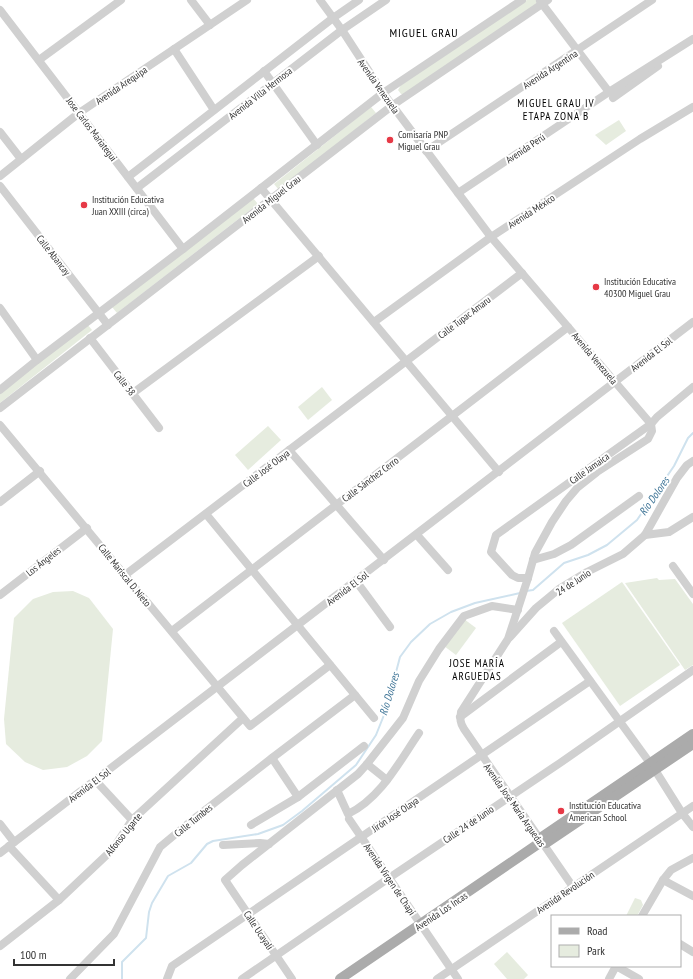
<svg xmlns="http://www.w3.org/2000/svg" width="693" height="979" viewBox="0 0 693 979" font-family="'PT Sans Narrow',sans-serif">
	<rect width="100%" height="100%" fill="#fff"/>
	<!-- green -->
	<g fill="#e6ecdf">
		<path d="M527 0H536L537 2 536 5 405 94H401L398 90 401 85Z"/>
		<path d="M371 107 376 113 279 190 274 184Z"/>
		<path d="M619 120 626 131 606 145 595 135Z"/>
		<path d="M253 198 258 204 117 313 112 307Z"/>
		<path d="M87 324 92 330 0 403V393Z"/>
		<path d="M322 387 332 400 308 420 298 407Z"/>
		<path d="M268 426 281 440 248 470 235 455Z"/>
		<path d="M657 578 659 580 675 579 693 604V665L685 670 625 583Z"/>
		<path d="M622 582 680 665 620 706 562 623Z"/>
		<path d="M73 591 89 598 113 629 102 741 87 756 67 767 43 770 25 762 6 744 4 719 14 618 33 599 53 592Z"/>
		<path d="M464 619 476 628 456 655 444 646Z"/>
		<path d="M635 898 641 900 643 905 637 916H626Z"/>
		<path d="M507 952 528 975 524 979H507L494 964Z"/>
	</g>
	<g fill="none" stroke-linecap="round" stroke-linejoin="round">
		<!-- stream -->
		<g stroke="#cfe2ee" stroke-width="2">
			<path d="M526 591 533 590 564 563 588 555 607 545 637 520 674 466 688 438 693 433"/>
			<path d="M122 979V962L146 938 149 912 152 903 168 876 191 863 207 844 213 841 258 834 283 825 302 811 356 765 376 735 386 710 400 657 411 642 430 624 451 612 475 603 520 593"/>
		</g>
		<!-- minor -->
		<g stroke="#d0d0d0" stroke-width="8">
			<path d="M191 0 210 25"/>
			<path d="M320 0 342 30 383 93 491 237 651 424 652 431 648 439 597 472 578 487 566 501 552 522 535 553 528 578 508 639 461 712C460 719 460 723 464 729L573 887"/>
			<path d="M540 1 609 92"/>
			<path d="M0 10 183 249"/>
			<path d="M174 49 214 110"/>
			<path d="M39 60 121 0"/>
			<path d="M264 71 317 145"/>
			<path d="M613 98 658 66"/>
			<path d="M0 132 21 159"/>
			<path d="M426 151 652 0"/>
			<path d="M0 176 79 113 247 0"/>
			<path d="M128 177 333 18 359 0"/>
			<path d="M0 186 108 325"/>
			<path d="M137 188 342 30 386 0"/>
			<path d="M261 188 499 472"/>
			<path d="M458 193 609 92 693 39"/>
			<path d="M0 308 37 360"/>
			<path d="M374 322 491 237 640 139 693 107"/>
			<path d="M90 338 159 428"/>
			<path d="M0 390 37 360 183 249 383 93 522 0"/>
			<path d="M133 393 319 256"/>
			<path d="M0 408 393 105 548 0"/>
			<path d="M0 425 250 726 330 665"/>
			<path d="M289 450 384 560"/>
			<path d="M0 502 40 471"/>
			<path d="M206 514 374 718"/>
			<path d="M417 535 448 570"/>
			<path d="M645 535 669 532 693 517"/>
			<path d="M533 560 554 554 571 545 639 496"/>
			<path d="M673 566 693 594"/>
			<path d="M125 575 522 273"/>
			<path d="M528 578H518L512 575 491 552 496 535 651 424 657 417 693 387"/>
			<path d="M356 581 390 627"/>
			<path d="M0 595 87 528"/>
			<path d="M172 631 568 327"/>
			<path d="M554 631 650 763"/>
			<path d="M510 637 536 608 559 589 587 572 623 554 645 535 677 478 687 465 693 461"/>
			<path d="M460 717 561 642"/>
			<path d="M272 758 298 797"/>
			<path d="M367 764 387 780"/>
			<path d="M655 770 682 813 693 827"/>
			<path d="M95 780 132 820"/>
			<path d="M337 790 348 814C381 798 399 762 419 733"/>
			<path d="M349 819 458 979"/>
			<path d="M0 824 14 842"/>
			<path d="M251 825 298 797 364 746"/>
			<path d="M223 845 260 843 269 844"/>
			<path d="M9 846 59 900"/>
			<path d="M0 853 693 322"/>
			<path d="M663 880 693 896"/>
			<path d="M642 916 663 880 671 870 693 858"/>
			<path d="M680 944 693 952"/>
			<path d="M0 946 59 900 113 849 132 820 243 718"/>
			<path d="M70 979 114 934 160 847 190 822 272 758 355 695"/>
			<path d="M167 979 172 966 590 681"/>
			<path d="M242 979 389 878 560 763 693 670"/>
			<path d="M292 979 225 880 242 865 358 774 367 764 403 718 419 681 439 649 464 616 492 606 518 610"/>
			<path d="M437 979 693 806"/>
			<path d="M609 979 616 966 639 979"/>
		</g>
		<!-- major -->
		<g stroke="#ababab" stroke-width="10">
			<path d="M541 842 542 837 693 734"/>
			<path d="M340 979 541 842 546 843 693 744"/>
		</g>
	</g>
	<!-- markers -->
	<g fill="#e63946" stroke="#fff" stroke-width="1.5">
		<circle cx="390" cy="140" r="4"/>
		<circle cx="84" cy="205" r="4"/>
		<circle cx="596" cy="287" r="4"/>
		<circle cx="561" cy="811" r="4"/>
	</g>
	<g text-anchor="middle" stroke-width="4" stroke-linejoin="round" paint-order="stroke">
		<!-- street labels -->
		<g font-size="10" fill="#333" stroke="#fff">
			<text transform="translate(550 69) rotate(-33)" y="4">Avenida Argentina</text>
			<text transform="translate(121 85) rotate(-34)" y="4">Avenida Arequipa</text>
			<text transform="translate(379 86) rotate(55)" y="4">Avenida Venezuela</text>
			<text transform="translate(260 93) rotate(-38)" y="4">Avenida Villa Hermosa</text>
			<text transform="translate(92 129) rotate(53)" y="4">Jose Carlos Mariategui</text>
			<text transform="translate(525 148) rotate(-34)" y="4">Avenida Perú</text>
			<text transform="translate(271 199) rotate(-38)" y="4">Avenida Miguel Grau</text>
			<text transform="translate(531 211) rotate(-33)" y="4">Avenida México</text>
			<text transform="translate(54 255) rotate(52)" y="4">Calle Abancay</text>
			<text transform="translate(464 317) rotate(-37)" y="4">Calle Tupac Amaru</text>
			<text transform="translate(651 354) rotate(-38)" y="4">Avenida El Sol</text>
			<text transform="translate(595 358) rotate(50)" y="4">Avenida Venezuela</text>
			<text transform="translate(125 383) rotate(52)" y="4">Calle 38</text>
			<text transform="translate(266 468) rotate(-37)" y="4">Calle José Olaya</text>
			<text transform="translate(589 468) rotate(-35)" y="4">Calle Jamaica</text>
			<text transform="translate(370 479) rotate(-37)" y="4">Calle Sánchez Cerro</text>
			<text transform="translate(43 561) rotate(-38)" y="4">Los Ángeles</text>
			<text transform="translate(125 575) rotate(51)" y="4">Calle Mariscal D. Nieto</text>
			<text transform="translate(573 582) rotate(-33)" y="4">24 de Junio</text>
			<text transform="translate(347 588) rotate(-37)" y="4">Avenida El Sol</text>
			<text transform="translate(89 785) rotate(-37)" y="4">Avenida El Sol</text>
			<text transform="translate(515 805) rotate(55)" y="4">Avenida José María Arguedas</text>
			<text transform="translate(395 814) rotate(-34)" y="4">Jirón José Olaya</text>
			<text transform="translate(193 820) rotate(-39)" y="4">Calle Tumbes</text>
			<text transform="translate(468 824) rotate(-34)" y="4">Calle 24 de Junio</text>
			<text transform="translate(123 834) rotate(-51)" y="4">Alfonso Ugarte</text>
			<text transform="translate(390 879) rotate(56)" y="4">Avenida Virgen de Chapi</text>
			<text transform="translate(565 892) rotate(-34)" y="4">Avenida Revolución</text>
			<text transform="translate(441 911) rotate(-34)" y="4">Avenida Los Incas</text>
			<text transform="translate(259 930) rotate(56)" y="4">Calle Ucayali</text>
		</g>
		<!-- poi labels -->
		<g font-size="10" fill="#333" stroke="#fff" text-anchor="start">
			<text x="398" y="138">Comisaría PNP<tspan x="398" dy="12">Miguel Grau</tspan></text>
			<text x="92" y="203">Institución Educativa<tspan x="92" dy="12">Juan XXIII (circa)</tspan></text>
			<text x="604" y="285">Institución Educativa<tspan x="604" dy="12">40300 Miguel Grau</tspan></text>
			<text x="569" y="809">Institución Educativa<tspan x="569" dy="12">American School</tspan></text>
		</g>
		<!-- neighbourhood labels -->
		<g font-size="11" letter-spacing="1" fill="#000" stroke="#fff">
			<text x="556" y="107">MIGUEL GRAU IV<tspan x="556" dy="13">ETAPA ZONA B</tspan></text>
			<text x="477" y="667">JOSE MARÍA<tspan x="477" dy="13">ARGUEDAS</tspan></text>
		</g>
		<!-- water labels -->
		<g font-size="11" font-style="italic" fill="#3f7597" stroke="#fff">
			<text transform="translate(654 496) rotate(-55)" y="4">Río Dolores</text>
			<text transform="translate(389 694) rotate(-73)" y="4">Río Dolores</text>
		</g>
		<!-- quarter labels -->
		<g font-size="12" letter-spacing="1" fill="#000" stroke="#fff">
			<text x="424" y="37">MIGUEL GRAU</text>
		</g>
	</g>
	<!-- legend -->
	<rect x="551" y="915" width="130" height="52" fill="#ffffff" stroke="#adadad"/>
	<rect x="559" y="928" width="20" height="6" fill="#ababab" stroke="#adadad"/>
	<text x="587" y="935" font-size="12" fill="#333333">Road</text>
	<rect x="559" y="945" width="20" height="12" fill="#e6ecdf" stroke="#adadad"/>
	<text x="587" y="955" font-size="12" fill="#333333">Park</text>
	<!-- scale -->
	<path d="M14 959v6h100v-6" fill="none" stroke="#333333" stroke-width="2"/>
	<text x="20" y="959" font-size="12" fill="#333333" stroke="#ffffff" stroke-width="3" paint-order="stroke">100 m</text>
</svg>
